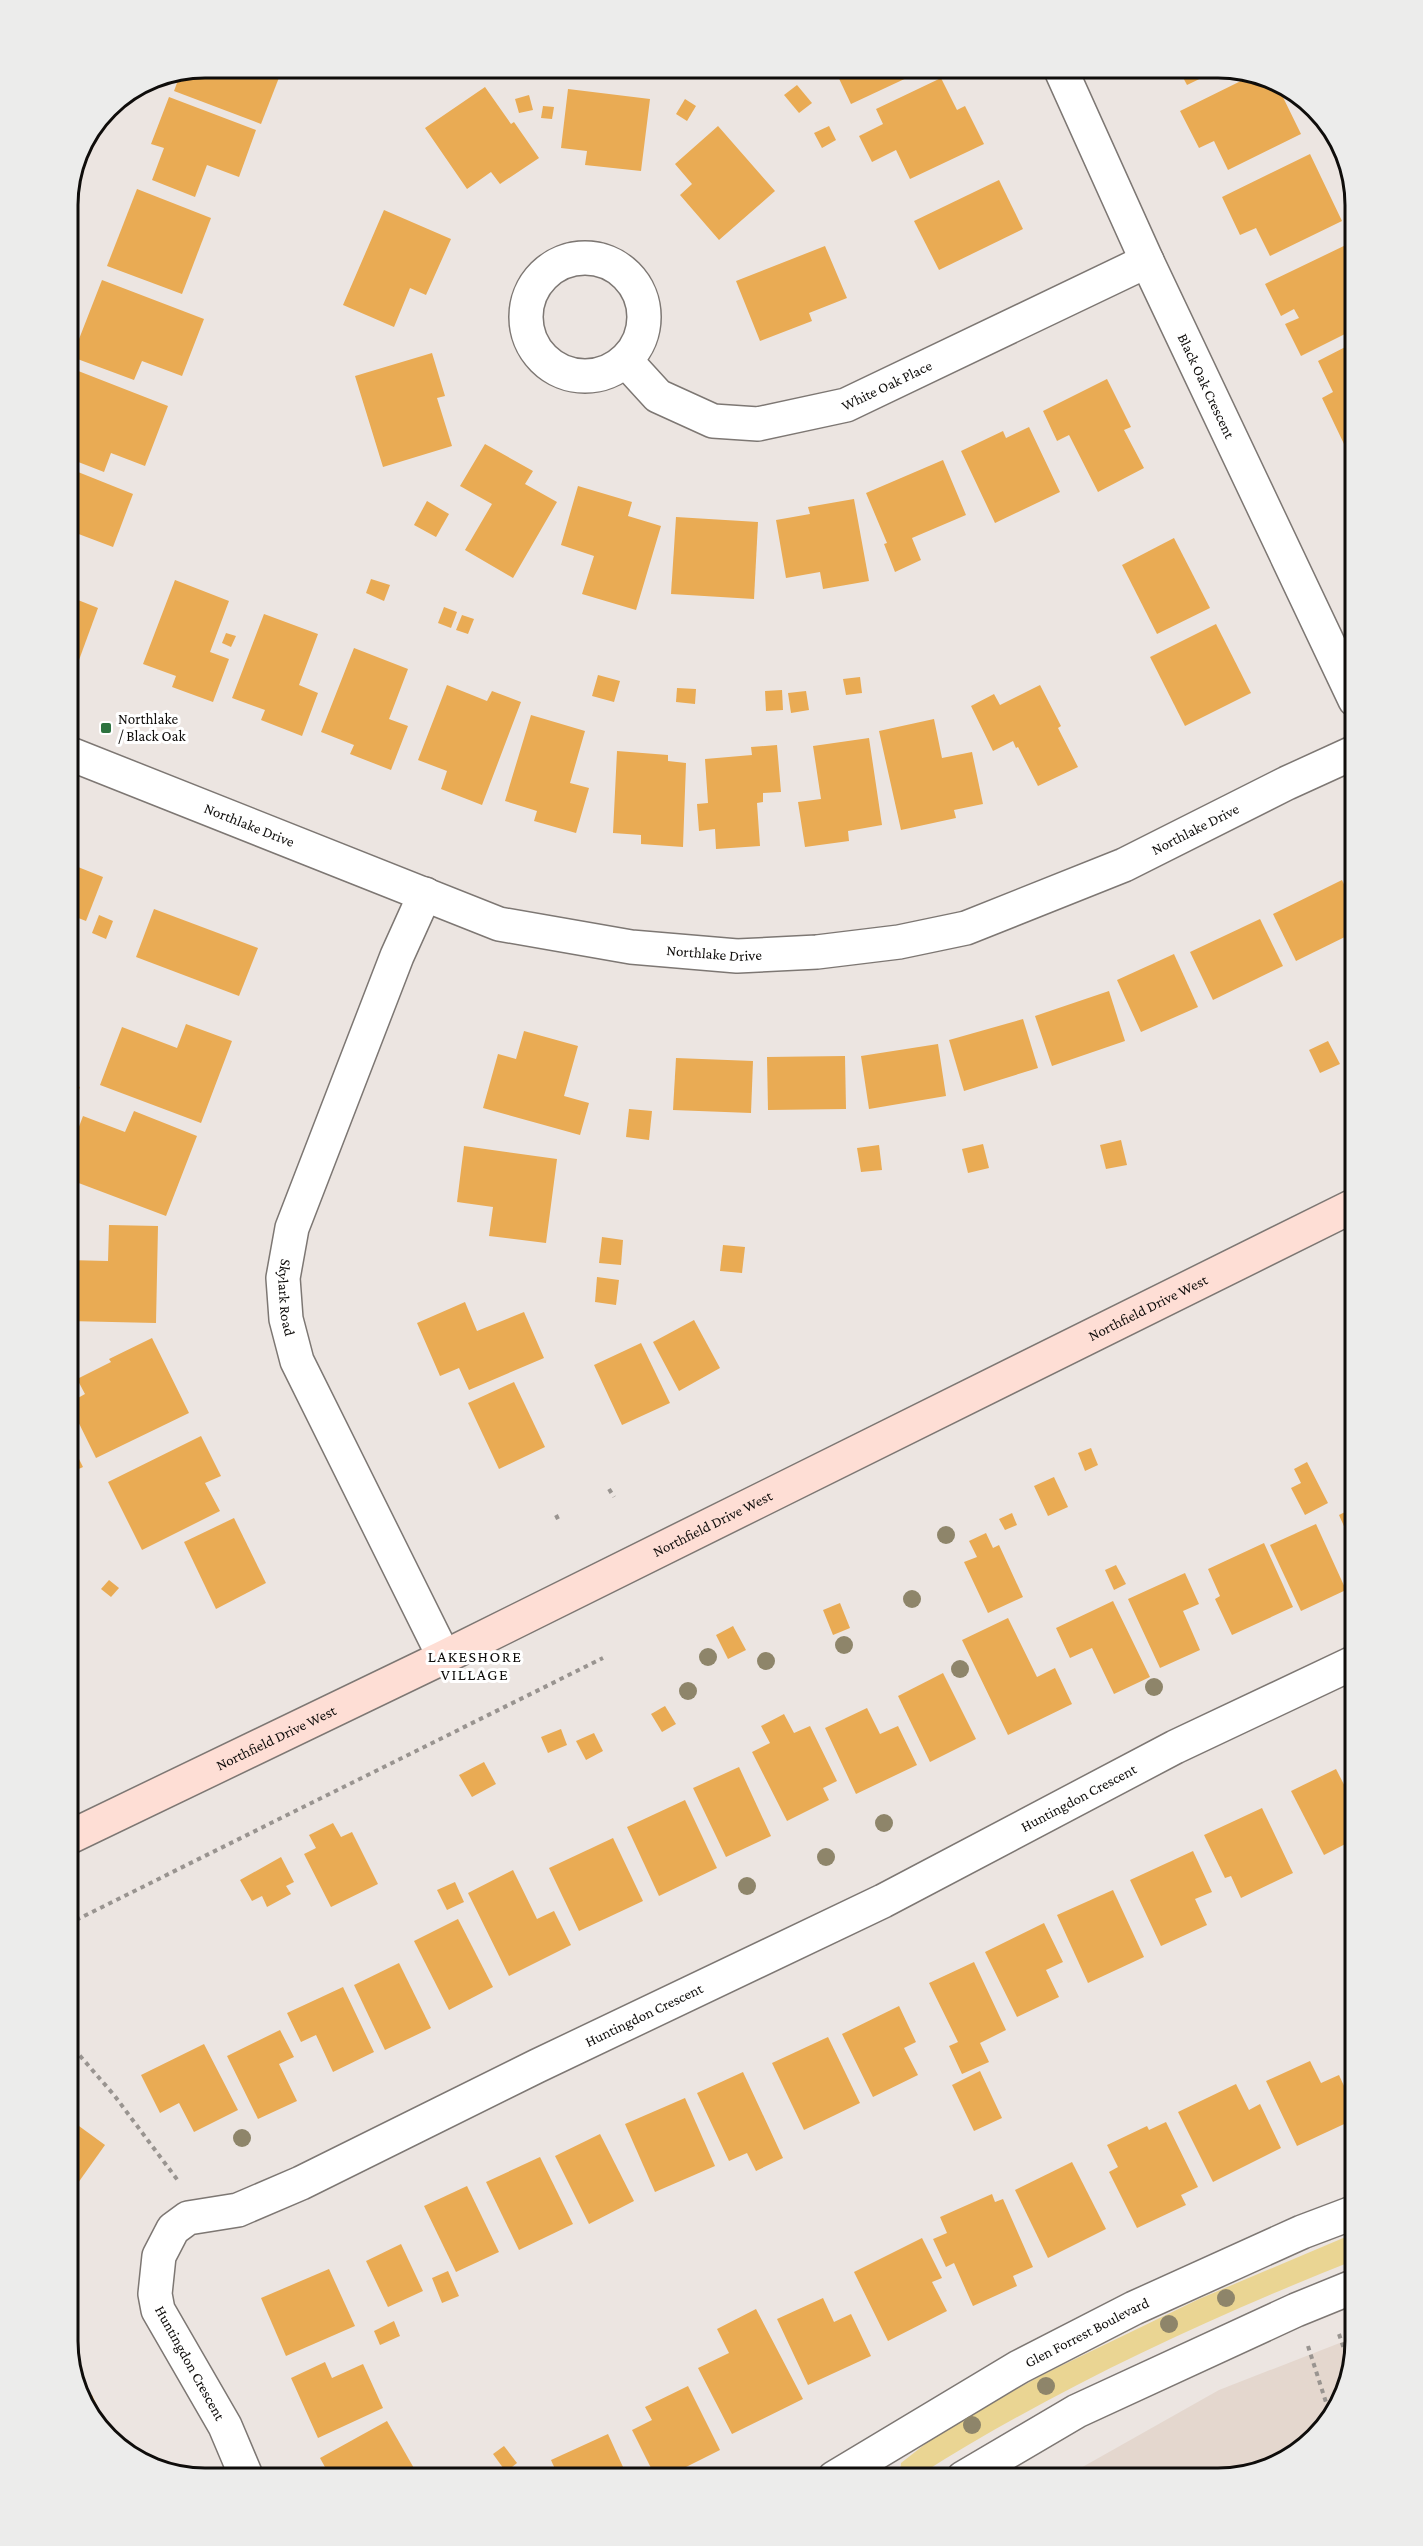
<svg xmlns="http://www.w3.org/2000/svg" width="1423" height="2546" viewBox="0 0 1423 2546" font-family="'Crimson Pro',serif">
	<rect width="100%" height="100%" fill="#ece5e1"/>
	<!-- built -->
	<path fill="#e4d7ce" d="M1355 2337 1333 2417 1271 2468 1218 2478H1063L1219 2390Z"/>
	<!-- green -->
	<path fill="#ead593" d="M1355 2233V2260C1206 2319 1057 2388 921 2474L911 2477 902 2476 900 2473 901 2463 943 2430 1042 2375 1199 2299Z"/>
	<!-- building -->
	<g fill="#e9ab54">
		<path d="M205 68H260L280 75 261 124 174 91 181 72Z"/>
		<path d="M834 68H928L851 104Z"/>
		<path d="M1178 68H1222L1187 85Z"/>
		<path d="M1251 76 1277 85 1301 134 1228 170 1214 141 1199 148 1180 111Z"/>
		<path d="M941 78 957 110 965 106 984 144 910 179 896 150 872 162 859 136 883 124 876 109Z"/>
		<path d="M797 85 812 103 799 113 784 95Z"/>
		<path d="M485 87 511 124 514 122 539 158 500 184 491 172 467 189 425 128Z"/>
		<path d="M568 89 650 99 641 171 585 165 587 151 561 148Z"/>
		<path d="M529 95 533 110 519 113 515 99Z"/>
		<path d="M169 97 256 130 239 177 207 165 195 197 152 180 164 148 151 144Z"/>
		<path d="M685 99 696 106 687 121 676 114Z"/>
		<path d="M543 106 554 107 552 119 541 118Z"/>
		<path d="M718 126 775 191 719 240 680 195 692 184 675 164Z"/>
		<path d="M829 126 836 140 822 148 814 133Z"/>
		<path d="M1310 154 1342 221 1270 256 1256 228 1240 235 1222 197Z"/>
		<path d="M999 180 1023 229 939 270 914 221Z"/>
		<path d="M137 189 211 218 182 294 107 266Z"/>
		<path d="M384 210 451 239 426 295 410 288 394 327 343 305Z"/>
		<path d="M1350 243 1355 254V329L1301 356 1285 324 1299 318 1294 309 1281 316 1265 284Z"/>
		<path d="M825 246 847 298 809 313 812 321 760 341 736 281Z"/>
		<path d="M102 280 204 319 182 376 142 361 134 380 72 357Z"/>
		<path d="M1355 342V438L1344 444 1322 398 1333 392 1318 361Z"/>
		<path d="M432 353 445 396 437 398 452 446 383 467 355 376Z"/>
		<path d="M68 367 168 406 145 466 111 453 104 472 68 458Z"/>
		<path d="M1107 379 1131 427 1124 430 1144 468 1098 492 1069 435 1057 441 1043 411Z"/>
		<path d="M1029 427 1060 492 995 523 961 451 1003 431 1006 438Z"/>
		<path d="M485 444 533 471 525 484 557 502 513 578 465 550 492 504 460 486Z"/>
		<path d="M943 460 966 515 912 538 921 560 895 572 884 544 887 543 866 493Z"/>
		<path d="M68 468 133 494 113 547 68 530Z"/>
		<path d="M578 486 632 502 628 516 661 526 636 610 582 594 594 556 561 545Z"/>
		<path d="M854 499 869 581 823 589 820 572 786 578 776 520 810 514 808 507Z"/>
		<path d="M427 501 449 514 436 537 414 525Z"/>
		<path d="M676 517 758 522 754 599 671 594Z"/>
		<path d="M1174 538 1210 608 1157 634 1122 565Z"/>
		<path d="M371 579 390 585 384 601 366 593Z"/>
		<path d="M175 580 229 601 210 652 229 659 213 702 172 687 176 676 143 664Z"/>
		<path d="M68 596 98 608 79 660 68 656Z"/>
		<path d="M444 607 457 612 451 628 438 623Z"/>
		<path d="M264 614 318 634 299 685 318 693 302 736 261 720 265 710 232 698Z"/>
		<path d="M462 615 474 619 468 634 456 630Z"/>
		<path d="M1216 624 1251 693 1185 726 1150 657Z"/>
		<path d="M226 633 236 636 231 647 222 643Z"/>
		<path d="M354 648 408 669 389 719 408 726 391 770 350 754 354 745 321 732Z"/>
		<path d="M598 675 620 681 614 702 592 696Z"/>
		<path d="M860 677 862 693 846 695 843 679Z"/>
		<path d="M447 685 487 701 492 691 521 702 482 805 441 789 447 771 418 760Z"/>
		<path d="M1040 685 1061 726 1058 728 1078 767 1038 786 1018 747 1016 748 1013 741 993 751 971 706 994 694 1000 705Z"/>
		<path d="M677 688 696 689 695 704 676 702Z"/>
		<path d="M782 690 783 710 766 711 765 691Z"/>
		<path d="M806 691 809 710 791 713 788 693Z"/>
		<path d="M531 715 585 731 570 783 589 788 576 833 534 821 537 811 505 801Z"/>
		<path d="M934 719 942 758 972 752 983 804 954 810 956 818 901 830 879 731Z"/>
		<path d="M869 738 882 825 848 831 849 841 805 847 798 802 821 799 813 746Z"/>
		<path d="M777 745 781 792 763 793V802L757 803 760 846 716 849 715 829 699 831 697 804 708 803 705 759 752 755 751 747Z"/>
		<path d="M617 751 668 755V761L686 763 683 847 641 844V835L613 833Z"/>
		<path d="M68 863 103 877 86 921 68 914Z"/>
		<path d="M1342 880 1355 907V932L1296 961 1273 914Z"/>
		<path d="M154 909 258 948 239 996 136 957Z"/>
		<path d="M99 915 113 921 106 939 92 933Z"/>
		<path d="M1260 919 1283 966 1213 1000 1190 952Z"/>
		<path d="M1174 954 1198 1007 1141 1032 1117 980Z"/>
		<path d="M1109 991 1125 1041 1052 1066 1035 1016Z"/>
		<path d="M1023 1019 1038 1068 964 1091 949 1040Z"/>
		<path d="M186 1024 232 1041 201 1123 100 1085 122 1027 177 1048Z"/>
		<path d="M524 1031 578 1046 564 1096 589 1103 580 1135 483 1108 498 1054 516 1059Z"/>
		<path d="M1328 1041 1340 1064 1320 1073 1309 1050Z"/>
		<path d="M938 1044 946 1096 869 1109 861 1056Z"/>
		<path d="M845 1056 846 1109 768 1110 767 1057Z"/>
		<path d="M676 1058 753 1061 751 1113 673 1110Z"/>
		<path d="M68 1082 80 1087 75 1100 68 1097Z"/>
		<path d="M629 1109 652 1111 649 1140 626 1137Z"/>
		<path d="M134 1111 197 1136 166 1216 68 1179V1156L83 1116 125 1132Z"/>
		<path d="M1121 1140 1127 1165 1106 1169 1100 1145Z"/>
		<path d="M983 1144 989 1168 968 1173 962 1149Z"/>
		<path d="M879 1145 882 1170 861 1172 857 1148Z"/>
		<path d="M464 1146 557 1159 546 1243 489 1236 493 1207 457 1202Z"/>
		<path d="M109 1225 158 1226 156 1323 68 1321V1260L108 1261Z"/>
		<path d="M602 1237 623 1240 621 1265 599 1263Z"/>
		<path d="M723 1245 745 1247 742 1273 720 1271Z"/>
		<path d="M597 1277 619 1280 616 1305 595 1302Z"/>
		<path d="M465 1302 477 1331 524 1312 544 1358 469 1390 459 1368 440 1376 417 1323Z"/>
		<path d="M694 1320 720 1368 679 1391 653 1342Z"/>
		<path d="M152 1338 189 1413 96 1458 69 1403 85 1394 77 1379 111 1362 109 1359Z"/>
		<path d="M641 1343 670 1403 622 1425 594 1365Z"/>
		<path d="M514 1382 545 1447 499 1469 468 1403Z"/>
		<path d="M201 1436 221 1476 205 1483 220 1511 142 1550 108 1482Z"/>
		<path d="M73 1447 83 1467 68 1474V1450Z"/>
		<path d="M1091 1448 1098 1465 1085 1471 1078 1453Z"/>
		<path d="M1307 1462 1328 1503 1305 1515 1291 1488 1301 1483 1294 1469Z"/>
		<path d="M1054 1477 1068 1507 1048 1516 1034 1486Z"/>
		<path d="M1355 1507V1551L1339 1515Z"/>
		<path d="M1012 1513 1017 1525 1005 1530 999 1519Z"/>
		<path d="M234 1518 266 1583 216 1609 184 1542Z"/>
		<path d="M1316 1524 1346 1590 1301 1611 1270 1545Z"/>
		<path d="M986 1533 993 1548 999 1545 1023 1597 988 1613 964 1562 977 1557 969 1541Z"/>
		<path d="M1264 1543 1293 1607 1232 1635 1215 1599 1220 1596 1208 1569Z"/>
		<path d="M1116 1565 1126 1584 1114 1590 1105 1570Z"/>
		<path d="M1185 1573 1199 1604 1183 1611 1200 1650 1160 1668 1128 1599Z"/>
		<path d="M109 1580 119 1588 111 1597 101 1589Z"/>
		<path d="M1113 1601 1150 1677 1114 1694 1092 1648 1070 1658 1056 1628Z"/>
		<path d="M840 1603 850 1628 833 1635 823 1610Z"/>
		<path d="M1008 1618 1037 1677 1055 1668 1072 1704 1008 1735 962 1640Z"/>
		<path d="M733 1626 746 1650 728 1659 716 1635Z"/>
		<path d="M943 1673 976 1739 930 1762 898 1696Z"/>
		<path d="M665 1706 676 1724 662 1732 651 1714Z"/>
		<path d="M867 1708 880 1734 898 1726 917 1765 856 1794 825 1728Z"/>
		<path d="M784 1714 794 1733 810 1726 837 1781 823 1788 829 1800 787 1821 752 1752 770 1743 761 1726Z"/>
		<path d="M561 1729 567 1745 548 1753 541 1737Z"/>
		<path d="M594 1733 603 1751 586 1760 576 1741Z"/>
		<path d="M1355 1752V1779L1345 1757Z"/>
		<path d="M484 1762 496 1784 472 1797 459 1775Z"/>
		<path d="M739 1767 771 1836 726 1857 693 1788Z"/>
		<path d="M1336 1769 1355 1806V1839L1324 1855 1291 1791Z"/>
		<path d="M685 1800 717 1868 659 1896 627 1827Z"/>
		<path d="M1262 1808 1293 1873 1241 1898 1231 1876 1225 1878 1204 1835Z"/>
		<path d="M333 1823 341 1837 352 1832 378 1884 331 1907 304 1854 316 1848 309 1835Z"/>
		<path d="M613 1838 643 1901 579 1931 549 1868Z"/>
		<path d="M1193 1851 1212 1892 1195 1899 1207 1925 1161 1946 1130 1880Z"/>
		<path d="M281 1857 294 1882 286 1886 291 1894 267 1907 262 1896 252 1901 240 1880Z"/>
		<path d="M513 1870 537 1919 554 1911 571 1945 509 1976 468 1893Z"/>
		<path d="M455 1882 464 1902 447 1910 437 1890Z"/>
		<path d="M1113 1890 1144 1957 1088 1983 1057 1915Z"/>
		<path d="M458 1919 493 1987 449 2010 414 1941Z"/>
		<path d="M1044 1923 1063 1962 1046 1970 1059 1997 1017 2017 985 1952Z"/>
		<path d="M974 1962 1006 2030 980 2043 989 2062 962 2074 949 2046 958 2042 929 1983Z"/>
		<path d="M399 1963 431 2028 385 2050 354 1985Z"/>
		<path d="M343 1987 374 2052 333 2072 316 2035 301 2042 287 2013Z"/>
		<path d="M899 2006 916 2042 904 2048 918 2075 873 2097 842 2034Z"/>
		<path d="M280 2030 294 2057 279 2064 297 2101 258 2119 227 2056Z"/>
		<path d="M828 2037 860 2103 804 2130 772 2063Z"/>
		<path d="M204 2044 238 2110 194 2132 179 2103 160 2113 141 2075Z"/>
		<path d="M1310 2061 1321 2083 1339 2075 1355 2110V2119L1297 2146 1266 2081Z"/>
		<path d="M980 2071 1002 2118 974 2131 952 2085Z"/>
		<path d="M743 2072 783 2158 756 2171 747 2153 729 2161 697 2093Z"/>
		<path d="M1236 2084 1249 2110 1260 2104 1281 2148 1213 2182 1178 2112Z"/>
		<path d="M685 2098 715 2166 655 2192 625 2124Z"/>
		<path d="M68 2118 105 2145 68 2197Z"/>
		<path d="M1166 2122 1198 2187 1181 2195 1186 2205 1137 2228 1109 2172 1118 2167 1107 2145 1147 2126 1149 2130Z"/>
		<path d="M600 2134 634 2201 589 2224 555 2156Z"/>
		<path d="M540 2157 573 2224 519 2250 486 2182Z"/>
		<path d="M1072 2162 1106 2229 1048 2258 1015 2190Z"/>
		<path d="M467 2186 499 2252 456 2272 424 2206Z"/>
		<path d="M992 2194 995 2202 1003 2199 1033 2267 1013 2276 1017 2286 973 2306 954 2263 946 2267 933 2239 947 2233 940 2217Z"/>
		<path d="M922 2238 942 2278 932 2282 947 2311 888 2341 854 2272Z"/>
		<path d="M401 2244 423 2291 388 2307 366 2261Z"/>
		<path d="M329 2269 355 2326 286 2356 261 2298Z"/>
		<path d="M448 2271 459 2296 442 2303 432 2278Z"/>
		<path d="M823 2298 834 2322 851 2314 871 2356 808 2385 777 2319Z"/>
		<path d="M756 2309 803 2399 732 2434 698 2368 729 2353 717 2329Z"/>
		<path d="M394 2321 400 2336 380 2345 374 2331Z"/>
		<path d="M325 2362 332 2378 363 2364 383 2408 318 2438 291 2378Z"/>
		<path d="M688 2386 720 2450 664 2478H656L632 2430 652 2420 645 2407Z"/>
		<path d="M92 2395 110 2432H109L82 2399Z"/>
		<path d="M387 2421 419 2477 331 2478 320 2458Z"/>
		<path d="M608 2434 628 2478H559L551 2460Z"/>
		<path d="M129 2446 135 2457 128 2455 123 2449Z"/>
		<path d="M504 2446 517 2463 506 2472 493 2454Z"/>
	</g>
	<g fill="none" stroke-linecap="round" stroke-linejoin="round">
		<!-- minor casing -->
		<g stroke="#7d7773" stroke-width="36">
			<g id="minor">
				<path id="s1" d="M1060 68 1147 261 1355 700"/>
				<circle cx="585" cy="317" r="59"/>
				<path id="s2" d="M626 361 658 396 713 421 758 424 846 405 1147 261"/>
				<path id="s3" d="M247 2478 225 2426 158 2310 155 2294 159 2256 173 2229 188 2218 238 2210 301 2183 537 2066 883 1901 1175 1747 1355 1662"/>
			</g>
		</g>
		<!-- tertiary casing -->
		<g stroke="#7d7773" stroke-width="36">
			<g id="tertiary">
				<path id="s4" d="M68 753 499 924 631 947 737 956 817 952 899 942 966 928 1124 865 1287 783 1355 752"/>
				<path id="s5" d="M425 894 397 956 292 1228 283 1278 286 1319 297 1361 444 1657"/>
				<path id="s6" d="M834 2478 1019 2367 1134 2308 1302 2232 1355 2212"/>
				<path d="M963 2478 1077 2411 1296 2310 1355 2286"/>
			</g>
		</g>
		<!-- secondary casing -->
		<g stroke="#7d7773" stroke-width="36">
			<g id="secondary">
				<path id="s7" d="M68 1838 444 1657 1355 1205"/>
			</g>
		</g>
		<!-- path -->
		<g stroke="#999490" stroke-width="4" stroke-dasharray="4.5 4.5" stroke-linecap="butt">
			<path d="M609 1489 614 1497"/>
			<path d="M556 1515 560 1523"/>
			<path d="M68 1924 603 1658"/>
			<path d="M68 2042 114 2095 179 2182"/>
			<path d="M1339 2334 1349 2364"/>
			<path d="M1308 2346 1331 2418"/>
		</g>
		<!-- minor -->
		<use href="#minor" stroke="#fff" stroke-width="33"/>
		<!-- tertiary -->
		<use href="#tertiary" stroke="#fff" stroke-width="33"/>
		<!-- secondary -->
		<use href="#secondary" stroke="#feded5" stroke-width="33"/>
	</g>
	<!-- trees -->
	<g fill="#8e856a">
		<circle cx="946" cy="1535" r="9"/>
		<circle cx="912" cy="1599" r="9"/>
		<circle cx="844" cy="1645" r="9"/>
		<circle cx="708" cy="1657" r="9"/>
		<circle cx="766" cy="1661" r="9"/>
		<circle cx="960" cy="1669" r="9"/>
		<circle cx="1154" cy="1687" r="9"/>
		<circle cx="688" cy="1691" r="9"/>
		<circle cx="884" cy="1823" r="9"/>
		<circle cx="826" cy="1857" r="9"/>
		<circle cx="747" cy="1886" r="9"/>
		<circle cx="242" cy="2138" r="9"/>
		<circle cx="1226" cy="2298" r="9"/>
		<circle cx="1169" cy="2324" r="9"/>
		<circle cx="1046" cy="2386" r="9"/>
		<circle cx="972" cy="2425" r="9"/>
	</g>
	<!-- markers -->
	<rect fill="#2d733f" stroke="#fff" stroke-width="2" x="100" y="722" width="12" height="12" rx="3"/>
	<g text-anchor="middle" stroke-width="6" stroke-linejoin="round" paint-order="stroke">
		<!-- street labels -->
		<g font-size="15" fill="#0f0d0b" stroke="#fff">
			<text dy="5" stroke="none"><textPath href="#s2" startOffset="288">White Oak Place</textPath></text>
			<text dy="5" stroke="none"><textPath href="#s1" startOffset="350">Black Oak Crescent</textPath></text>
			<text dy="5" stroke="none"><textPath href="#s4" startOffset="195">Northlake Drive</textPath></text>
			<text dy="5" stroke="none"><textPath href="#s4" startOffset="1185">Northlake Drive</textPath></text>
			<text dy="5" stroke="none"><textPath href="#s4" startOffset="681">Northlake Drive</textPath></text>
			<text dy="5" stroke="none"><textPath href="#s5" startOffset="430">Skylark Road</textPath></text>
			<text dy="5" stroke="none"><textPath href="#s7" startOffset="1203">Northfield Drive West</textPath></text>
			<text dy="5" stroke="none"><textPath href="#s7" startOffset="717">Northfield Drive West</textPath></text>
			<text dy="5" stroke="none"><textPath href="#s7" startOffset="231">Northfield Drive West</textPath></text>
			<text dy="5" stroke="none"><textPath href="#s3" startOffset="1281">Huntingdon Crescent</textPath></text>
			<text dy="5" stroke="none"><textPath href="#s3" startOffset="795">Huntingdon Crescent</textPath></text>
			<text dy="5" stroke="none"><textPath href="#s6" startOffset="292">Glen Forrest Boulevard</textPath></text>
			<text transform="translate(190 2363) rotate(61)" y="5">Huntingdon Crescent</text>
		</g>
		<!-- poi labels -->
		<g font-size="15" fill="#0f0d0b" stroke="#fff" text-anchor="start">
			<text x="118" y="724">Northlake<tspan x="118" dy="17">/ Black Oak</tspan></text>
		</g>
		<!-- neighbourhood labels -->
		<g font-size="16" letter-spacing="1.5" fill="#0f0d0b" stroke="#fff">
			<text x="475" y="1662">LAKESHORE<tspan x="475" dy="18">VILLAGE</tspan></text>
		</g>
	</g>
	<!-- crop -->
	<path d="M0 0H1423V2546H0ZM205 78H1218A127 127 0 0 1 1345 205V2341A127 127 0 0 1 1218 2468H205A127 127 0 0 1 78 2341V205A127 127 0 0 1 205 78Z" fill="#ececeb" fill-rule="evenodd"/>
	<path fill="none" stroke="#0f0d0b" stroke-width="3" d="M205 78H1218A127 127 0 0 1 1345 205V2341A127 127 0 0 1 1218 2468H205A127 127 0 0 1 78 2341V205A127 127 0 0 1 205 78Z"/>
</svg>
